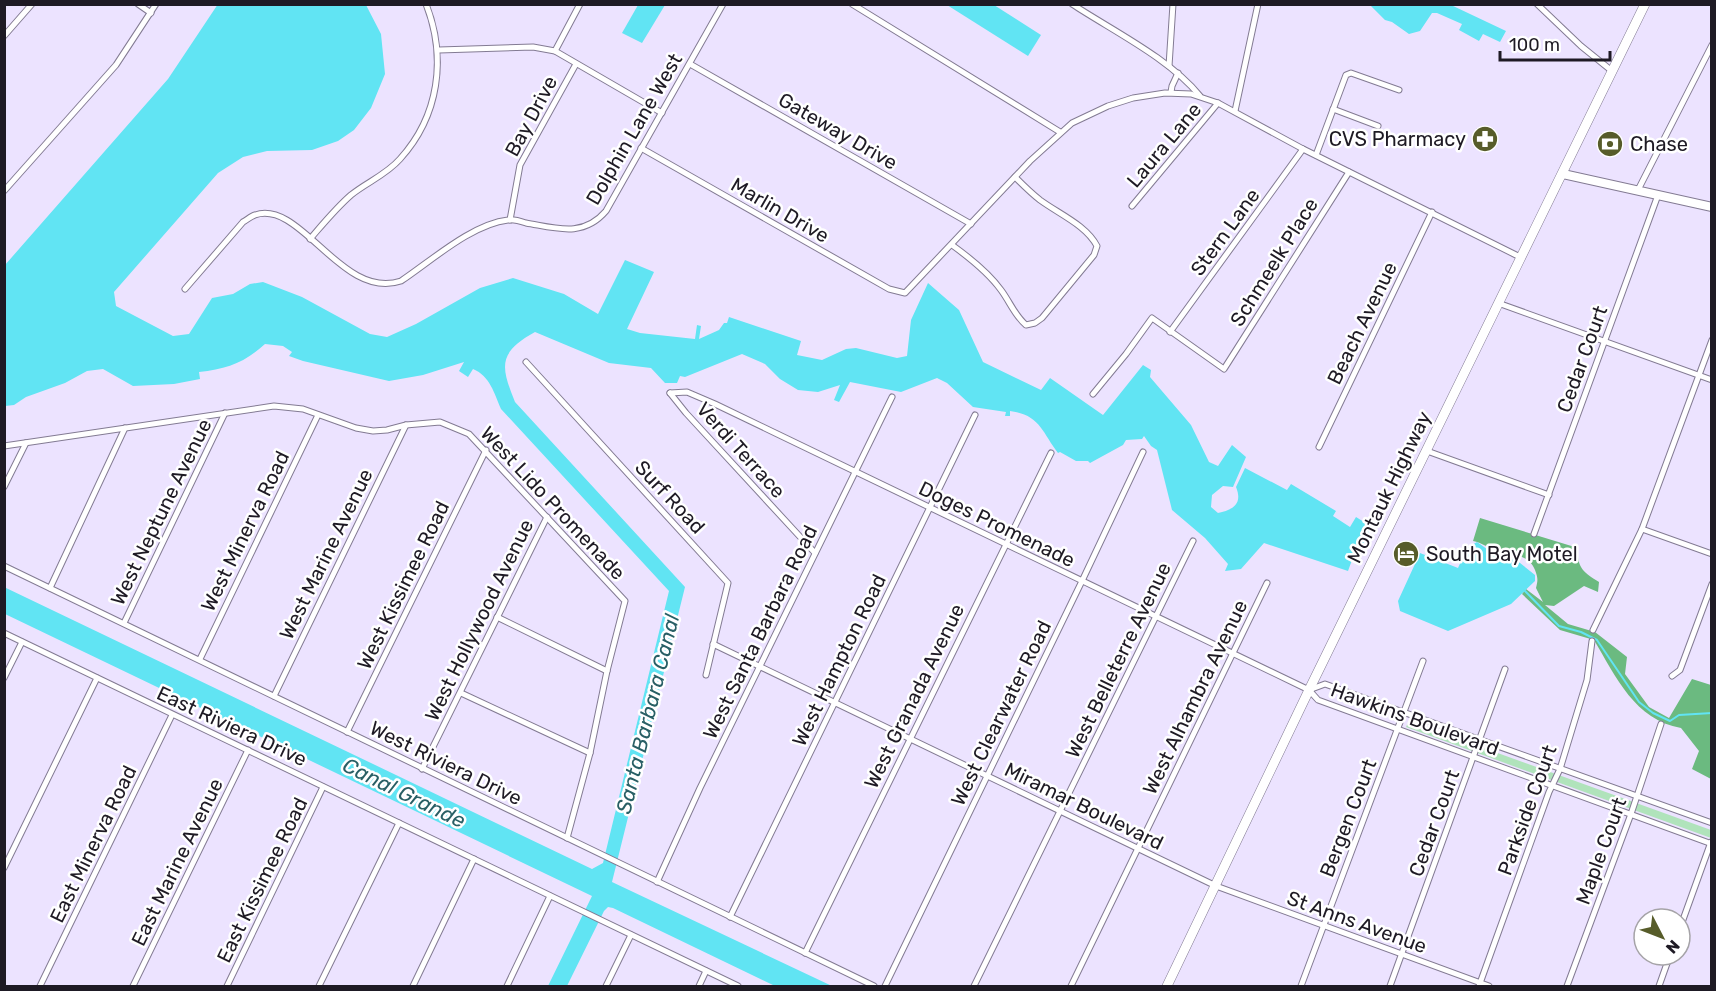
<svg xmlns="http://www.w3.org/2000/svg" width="1716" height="991" viewBox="0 0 1716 991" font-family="Rubik,sans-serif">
	<rect width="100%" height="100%" fill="#ece3ff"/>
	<!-- green -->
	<path fill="#b0e3bb" d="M1409 721 1711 830V838L1406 727Z"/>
	<!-- forest -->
	<path fill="#6bba80" d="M1480 518 1578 548C1577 568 1583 572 1599 582L1598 592 1584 586 1554 606 1545 605 1568 624 1595 632 1627 657 1625 674 1649 707 1669 718 1692 679 1711 685V779L1692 769 1699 751 1681 728C1635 720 1616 677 1594 640L1560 630 1522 594 1526 589 1543 602 1536 588C1538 580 1538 578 1535 570 1528 552 1510 557 1495 550 1487 547 1482 543 1473 541Z"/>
	<!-- water -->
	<g fill="#61e4f3">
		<path d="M218 4 366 5 381 34 385 74 371 108 354 130 338 141 312 150 267 151 243 157 218 173 114 292 116 306 173 336 189 334 212 298 233 294 250 284 263 282 302 297 370 334 387 337 416 324 480 288 513 278 564 294 598 314 625 260 654 272 627 329 640 333 695 339 697 325 701 326 699 339 719 330 724 323H727L729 317 801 341 797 355 822 360 846 349 856 348 897 358 907 356 911 320 928 283 959 310 983 362 1041 390 1050 378 1103 415 1143 365 1151 370 1150 377 1191 425 1209 462 1218 466 1232 445 1246 457 1233 487 1223 486 1212 495 1211 507 1218 513C1233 510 1243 504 1236 487L1245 468 1287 490 1291 484 1336 511 1333 516 1350 527 1356 517 1372 527 1363 544 1366 547 1359 561 1352 560 1348 571 1264 543 1241 569 1225 571 1228 564 1205 538 1172 510 1157 450 1151 446 1144 436 1142 439 1126 440 1123 445 1090 463 1088 461H1076L1060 452 1058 453C1042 432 1040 415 1010 411V416H1005L1006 412 973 407 947 383 937 378 901 392 850 382 839 402 834 400 840 385 818 392 798 390 780 379 765 364 742 354 685 377 680 376 677 383H665L651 368 609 363 535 332C497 353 501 367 515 402L685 587 612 882 832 986H775L613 908 608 907 604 911 567 986H548L592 896 5 614 4 587 592 869 603 863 669 591 501 409C494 393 490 376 473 369L468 377 459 371 464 362 423 375 389 381 303 361 289 356 292 352 283 346 265 344C244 363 227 369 199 372L200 379 174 384 133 386 103 369 87 371 65 383 26 397 14 405 5 406V265L168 79Z"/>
		<path d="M638 5H665L642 43 622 33Z"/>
		<path d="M947 5H994L1041 35 1028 56Z"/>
		<path d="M1370 5H1451L1506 31 1500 42 1483 34 1479 41 1459 30 1462 24 1437 13H1432L1420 31 1409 34 1392 22 1385 20Z"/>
		<path d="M1477 542 1494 554 1505 551 1535 575V581L1511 604 1448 631 1400 611 1398 601 1420 553 1458 568 1467 548Z"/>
	</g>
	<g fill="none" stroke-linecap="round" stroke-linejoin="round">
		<!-- stream -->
		<path stroke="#61e4f3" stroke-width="2" d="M1524 590 1559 626 1581 632 1597 640 1639 702 1653 713 1670 721 1679 715 1712 713"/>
		<!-- minor casing -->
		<g stroke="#837b93" stroke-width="7">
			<g id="minor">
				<path d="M138 4 151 13"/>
				<path d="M852 4 1060 132"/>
				<path d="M1072 4C1113 31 1169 58 1200 96"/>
				<path d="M1537 4 1581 46 1612 71"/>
				<path d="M4 36 32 4"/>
				<path d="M439 50 533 47 555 51 662 113"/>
				<path d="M555 51 580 4"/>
				<path d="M690 64 971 224"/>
				<path d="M1169 66 1173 4"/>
				<path d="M1171 92 1172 86 1178 73"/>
				<path d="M1333 109 1378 126"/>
				<path d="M1235 111 1258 4"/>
				<path d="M641 148 889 289 905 293 1030 161 1072 123 1108 106 1133 98 1165 93 1191 94 1218 103 1303 149 1520 257"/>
				<path d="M1316 155 1346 75 1351 73 1399 90"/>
				<path d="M1638 190 1712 45"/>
				<path d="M4 191 116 65 156 4"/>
				<path d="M1132 206 1218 103"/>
				<path d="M510 220 520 165 576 64"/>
				<path d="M310 239C323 224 336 208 351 195 367 182 386 175 400 159 439 116 447 58 426 4"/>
				<path d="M952 245C970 258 988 272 1001 290 1010 302 1015 316 1026 325L1035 323 1042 318 1094 255 1097 246C1086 225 1059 214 1040 200 1031 193 1023 185 1015 177"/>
				<path d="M185 289 243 222C247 220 251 216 255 215 301 199 342 301 401 281 431 261 472 224 508 220 513 219 520 221 526 223 556 228 583 238 606 211L723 4"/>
				<path d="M1498 303 1712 380"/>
				<path d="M1170 332 1303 149"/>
				<path d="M526 362 728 583 706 675"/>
				<path d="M670 393 687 392 715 404 1309 690 1318 700 1712 844"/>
				<path d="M670 393 686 413 815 553"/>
				<path d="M1093 394 1126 354 1152 318 1224 369 1349 172"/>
				<path d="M4 446 274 406 303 409 356 428 373 431 387 430 406 425 440 422 469 434 625 601 607 671 590 753 567 838"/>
				<path d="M1319 447 1432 212"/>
				<path d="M1427 451 1549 495"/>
				<path d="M4 487 26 443"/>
				<path d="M1642 529 1712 554"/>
				<path d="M1534 534 1658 195"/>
				<path d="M4 566 874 986"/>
				<path d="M50 588 125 428"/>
				<path d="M497 617 607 671"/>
				<path d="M124 623 225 413"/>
				<path d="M1593 630 1642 529 1712 340"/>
				<path d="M4 633 738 986"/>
				<path d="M713 644 1216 886 1489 986"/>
				<path d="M200 659 318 415"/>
				<path d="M1672 676 1680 670 1712 584"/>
				<path d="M4 678 22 642"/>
				<path d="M1309 690 1325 684 1712 823"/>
				<path d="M461 693 590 753"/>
				<path d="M274 696 406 425"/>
				<path d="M347 732 486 450"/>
				<path d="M422 769 547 517"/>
				<path d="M4 868 97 678"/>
				<path d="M657 882 700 788 892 397"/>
				<path d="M730 917 975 415"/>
				<path d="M1680 928 1711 842"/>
				<path d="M805 953 1051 453"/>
				<path d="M40 986 172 715"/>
				<path d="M133 986 248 750"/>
				<path d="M227 986 323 787"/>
				<path d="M319 986 399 823"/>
				<path d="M413 986 474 859"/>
				<path d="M507 986 550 896"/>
				<path d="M606 986 631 935"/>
				<path d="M699 986 706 971"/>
				<path d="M885 986 1082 581 1143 452"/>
				<path d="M974 986 1193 541"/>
				<path d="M1071 986 1267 583"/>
				<path d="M1301 986 1423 661"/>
				<path d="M1390 986 1505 669"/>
				<path d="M1479 986 1549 792 1560 769 1587 680 1592 641"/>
				<path d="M1567 986 1631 814 1661 724"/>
				<path d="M1659 986 1670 955"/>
			</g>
		</g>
		<!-- secondary casing -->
		<g stroke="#837b93" stroke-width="10">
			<path id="secondary" d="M1563 174 1712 207"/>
		</g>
		<!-- primary casing -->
		<g stroke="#837b93" stroke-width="10">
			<path id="primary" d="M1167 986 1309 690 1645 4"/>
		</g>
		<!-- minor -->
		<use href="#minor" stroke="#fff" stroke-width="5"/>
		<!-- secondary -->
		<use href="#secondary" stroke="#fff" stroke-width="8"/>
		<!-- primary -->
		<use href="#primary" stroke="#fff" stroke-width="9"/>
	</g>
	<!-- icons -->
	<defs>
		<g id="pharmacy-disc" transform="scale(1.35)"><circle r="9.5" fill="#575c2a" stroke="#fff"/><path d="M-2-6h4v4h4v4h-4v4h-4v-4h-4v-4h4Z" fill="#fff"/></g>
		<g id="bank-disc" transform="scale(1.35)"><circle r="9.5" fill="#575c2a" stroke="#fff"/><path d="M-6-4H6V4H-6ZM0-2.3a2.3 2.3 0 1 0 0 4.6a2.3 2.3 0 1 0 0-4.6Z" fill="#fff"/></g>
		<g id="hotel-disc" transform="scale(1.35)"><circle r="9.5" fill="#575c2a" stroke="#fff"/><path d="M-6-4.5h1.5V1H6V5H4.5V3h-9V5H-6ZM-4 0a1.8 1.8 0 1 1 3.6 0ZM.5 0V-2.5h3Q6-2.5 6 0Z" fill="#fff"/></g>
	</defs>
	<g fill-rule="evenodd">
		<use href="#pharmacy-disc" x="1485" y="139"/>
		<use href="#bank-disc" x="1610" y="144"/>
		<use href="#hotel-disc" x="1406" y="554"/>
	</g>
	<g text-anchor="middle" stroke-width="5" stroke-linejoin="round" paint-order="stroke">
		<!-- street labels -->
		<g font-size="20" fill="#1e1a24" stroke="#fff">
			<text transform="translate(531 116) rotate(-62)" y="7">Bay Drive</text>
			<text transform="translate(634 129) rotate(-60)" y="7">Dolphin Lane West</text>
			<text transform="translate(838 131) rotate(30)" y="7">Gateway Drive</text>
			<text transform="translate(1164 145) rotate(-50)" y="7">Laura Lane</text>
			<text transform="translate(780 210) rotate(30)" y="7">Marlin Drive</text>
			<text transform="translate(1225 232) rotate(-54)" y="7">Stern Lane</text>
			<text transform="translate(1274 262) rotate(-58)" y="7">Schmeelk Place</text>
			<text transform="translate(1362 323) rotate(-64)" y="7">Beach Avenue</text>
			<text transform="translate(1582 359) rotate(-70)" y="7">Cedar Court</text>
			<text transform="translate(741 450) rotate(48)" y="7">Verdi Terrace</text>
			<text transform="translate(1389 487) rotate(-64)" y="7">Montauk Highway</text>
			<text transform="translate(670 497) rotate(47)" y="7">Surf Road</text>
			<text transform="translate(553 503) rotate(47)" y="7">West Lido Promenade</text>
			<text transform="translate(161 512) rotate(-64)" y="7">West Neptune Avenue</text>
			<text transform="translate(997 524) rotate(26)" y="7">Doges Promenade</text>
			<text transform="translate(245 531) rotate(-64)" y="7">West Minerva Road</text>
			<text transform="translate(326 554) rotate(-64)" y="7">West Marine Avenue</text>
			<text transform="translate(403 585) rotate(-64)" y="7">West Kissimee Road</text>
			<text transform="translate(479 620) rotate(-64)" y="7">West Hollywood Avenue</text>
			<text transform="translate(760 632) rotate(-64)" y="7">West Santa Barbara Road</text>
			<text transform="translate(839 660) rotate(-64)" y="7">West Hampton Road</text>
			<text transform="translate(1118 660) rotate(-64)" y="7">West Belleterre Avenue</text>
			<text transform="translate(914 696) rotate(-64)" y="7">West Granada Avenue</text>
			<text transform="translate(1195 697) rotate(-64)" y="7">West Alhambra Avenue</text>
			<text transform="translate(1001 713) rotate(-64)" y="7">West Clearwater Road</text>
			<text transform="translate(1415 719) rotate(20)" y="7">Hawkins Boulevard</text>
			<text transform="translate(232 726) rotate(25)" y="7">East Riviera Drive</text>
			<text transform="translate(446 763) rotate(26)" y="7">West Riviera Drive</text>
			<text transform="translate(1084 806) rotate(26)" y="7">Miramar Boulevard</text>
			<text transform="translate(1527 810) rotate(-70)" y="7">Parkside Court</text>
			<text transform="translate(1348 818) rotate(-69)" y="7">Bergen Court</text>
			<text transform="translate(1434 823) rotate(-70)" y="7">Cedar Court</text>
			<text transform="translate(93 844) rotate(-64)" y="7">East Minerva Road</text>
			<text transform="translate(1601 851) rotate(-70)" y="7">Maple Court</text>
			<text transform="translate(177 862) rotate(-64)" y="7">East Marine Avenue</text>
			<text transform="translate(262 880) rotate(-64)" y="7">East Kissimee Road</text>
			<text transform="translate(1357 922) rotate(20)" y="7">St Anns Avenue</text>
		</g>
		<!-- poi labels -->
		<g font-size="20" fill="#1e1a24" stroke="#fff" text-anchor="start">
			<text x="1466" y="146" text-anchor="end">CVS Pharmacy</text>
			<text x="1630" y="151">Chase</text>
			<text x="1426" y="561">South Bay Motel</text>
		</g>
		<!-- water labels -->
		<g font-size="21" font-style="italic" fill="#285f65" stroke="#fff">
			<text transform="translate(648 714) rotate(-76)" y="7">Santa Barbara Canal</text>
			<text transform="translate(404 793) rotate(26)" y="7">Canal Grande</text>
		</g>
	</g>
	<!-- border -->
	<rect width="1716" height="991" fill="none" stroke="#1e1a24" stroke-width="12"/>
	<!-- north arrow -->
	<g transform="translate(1662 937) rotate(132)"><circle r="28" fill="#ffffff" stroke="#a5a3a7" stroke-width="1.5"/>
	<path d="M0-4.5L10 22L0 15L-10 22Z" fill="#575c2a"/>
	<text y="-9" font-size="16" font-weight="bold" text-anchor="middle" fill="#1e1a24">N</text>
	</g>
	<!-- scale -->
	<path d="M1500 51v9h110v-9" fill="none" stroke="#1e1a24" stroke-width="3"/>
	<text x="1509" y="51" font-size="18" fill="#1e1a24" stroke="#ffffff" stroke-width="4.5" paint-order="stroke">100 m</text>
</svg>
